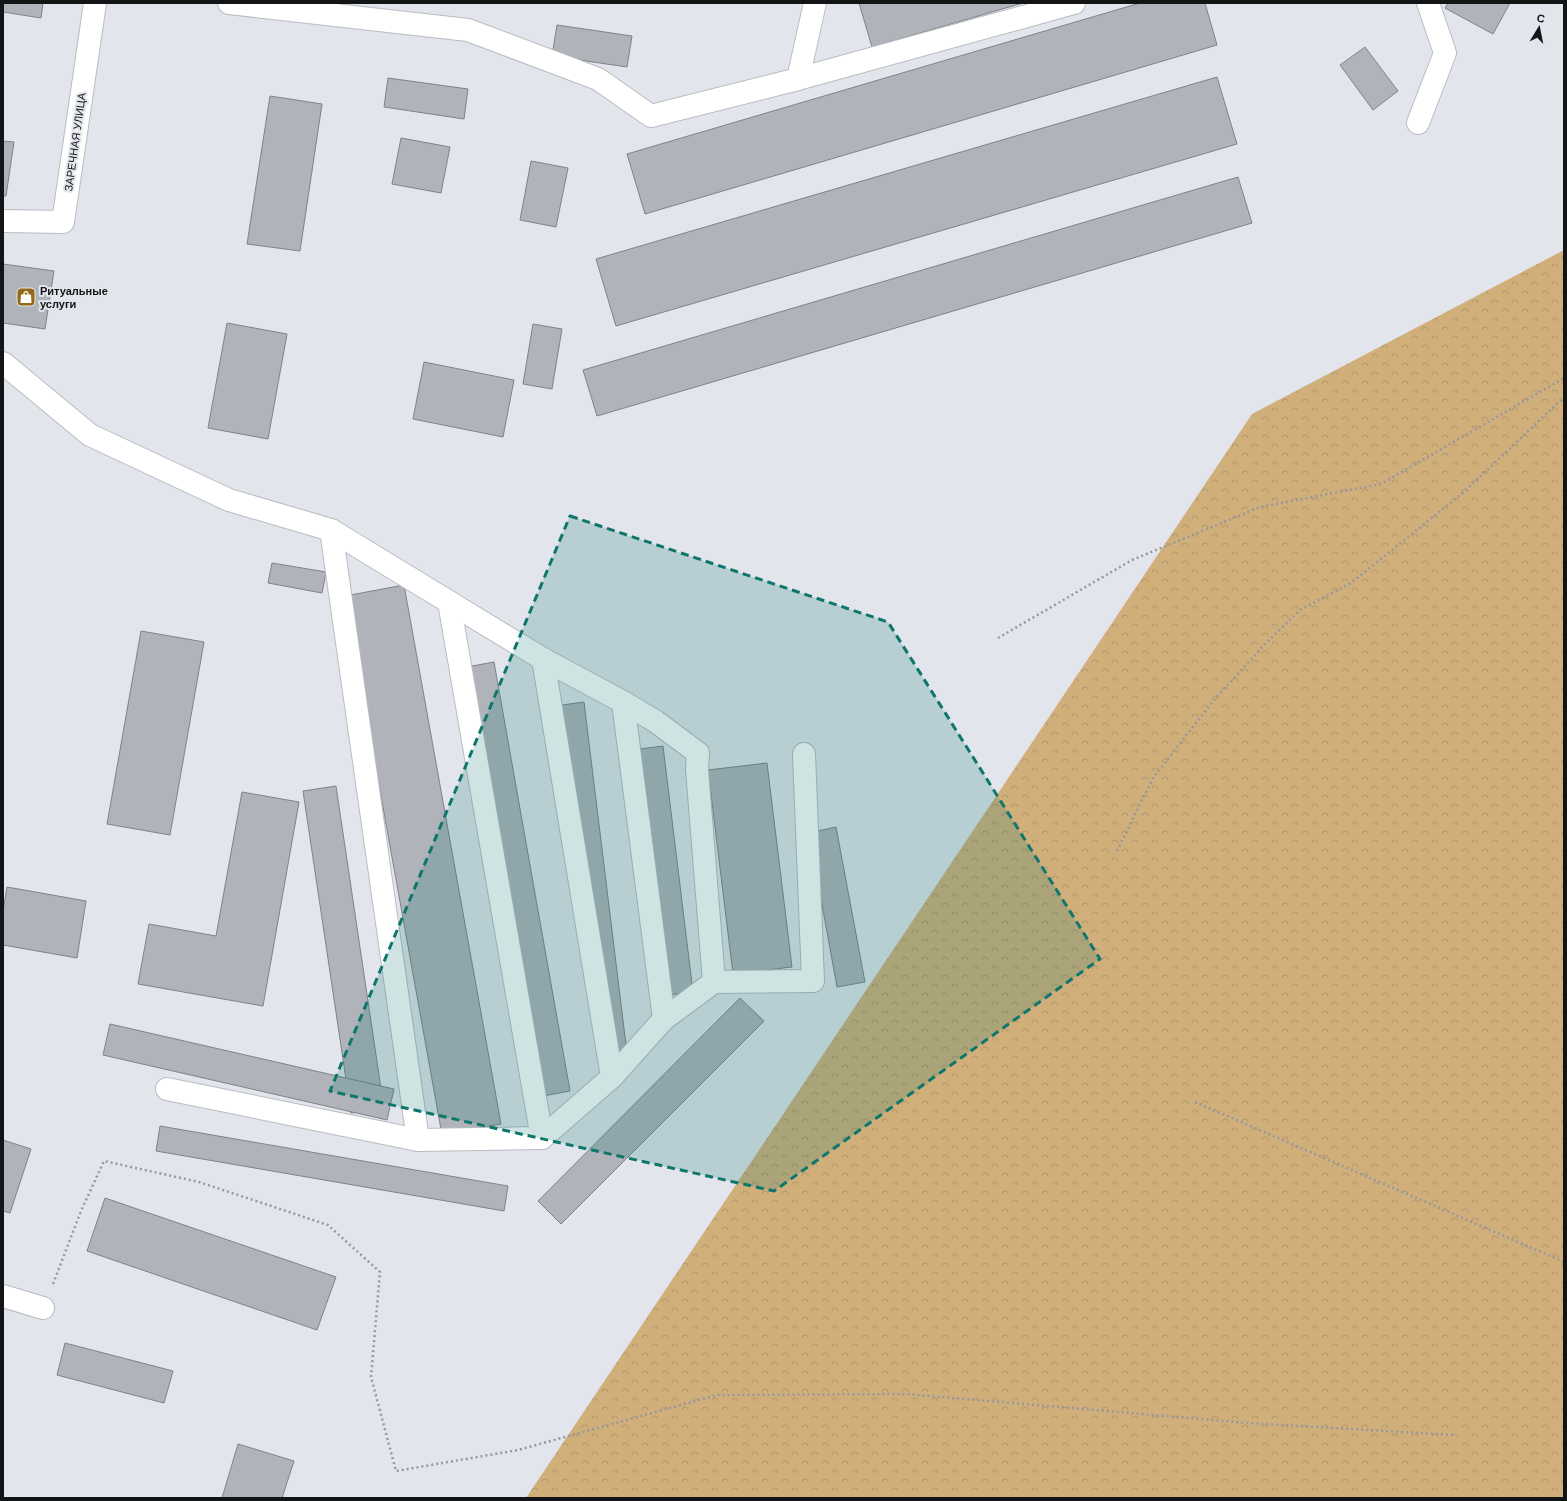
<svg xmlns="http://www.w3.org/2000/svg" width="1567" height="1501" viewBox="0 0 1567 1501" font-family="Arial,sans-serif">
	<defs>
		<pattern id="forest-crowns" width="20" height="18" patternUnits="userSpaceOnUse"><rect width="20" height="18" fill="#d1af7b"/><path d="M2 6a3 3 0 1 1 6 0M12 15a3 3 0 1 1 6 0" fill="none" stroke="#b3966a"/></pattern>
	</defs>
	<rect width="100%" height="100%" fill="#e2e5eb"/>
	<!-- forest -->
	<path fill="url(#forest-crowns)" d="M1564 250V1498H526L1252 414Z"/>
	<!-- building -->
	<g fill="#b0b3b9" stroke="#7f8288">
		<path d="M3 3H43L41 18 3 12Z"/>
		<path d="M859 3H1023L872 47Z"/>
		<path d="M1140 3H1205L1217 45 645 214 627 154Z"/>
		<path d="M1448 3H1510L1493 34 1445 8Z"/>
		<path d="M557 25 632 36 627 67 552 56Z"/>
		<path d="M1365 47 1398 91 1373 110 1340 65Z"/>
		<path d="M1217 77 1237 144 616 326 596 259Z"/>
		<path d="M388 78 468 89 464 119 384 107Z"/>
		<path d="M270 96 322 104 300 251 247 244Z"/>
		<path d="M401 138 450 147 441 193 392 184Z"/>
		<path d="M3 141 14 142 6 196H3Z"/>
		<path d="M531 161 568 168 556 227 520 220Z"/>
		<path d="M1238 177 1252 223 597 416 583 370Z"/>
		<path d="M3 264 54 271 45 329 3 323Z"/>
		<path d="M227 323 287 334 268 439 208 428Z"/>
		<path d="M533 324 562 329 552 389 523 384Z"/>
		<path d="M424 362 514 380 503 437 413 419Z"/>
		<path d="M272 563 326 572 322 593 268 583Z"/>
		<path d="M404 585 501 1124 442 1135 345 596Z"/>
		<path d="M141 631 204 642 170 835 107 824Z"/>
		<path d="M494 662 570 1091 543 1096 467 667Z"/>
		<path d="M584 702 627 1053 605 1056 562 705Z"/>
		<path d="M663 746 693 992 660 996 631 750Z"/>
		<path d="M767 763 792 967 733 974 708 770Z"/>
		<path d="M336 786 384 1109 351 1113 303 791Z"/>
		<path d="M242 792 299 802 263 1006 138 984 149 924 216 936Z"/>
		<path d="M836 827 865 982 837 987 809 833Z"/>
		<path d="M7 887 86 901 77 958 3 945V911Z"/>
		<path d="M740 998 764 1021 561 1224 538 1201Z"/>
		<path d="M110 1024 394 1089 387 1120 103 1055Z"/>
		<path d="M160 1126 508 1186 504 1211 156 1151Z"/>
		<path d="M3 1140 31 1149 10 1213 3 1211Z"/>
		<path d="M105 1198 336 1277 317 1330 87 1251Z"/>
		<path d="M65 1343 173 1371 164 1403 57 1375Z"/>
		<path d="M238 1444 294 1461 282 1498H222Z"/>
	</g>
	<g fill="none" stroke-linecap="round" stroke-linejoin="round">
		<!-- minor casing -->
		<g stroke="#b9bcc2" stroke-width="24">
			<g id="minor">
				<path d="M229 3 468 30 598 79 651 116 798 79 1074 3"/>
				<path d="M798 79 815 3"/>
				<path d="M1418 123 1445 53 1428 3"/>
				<path d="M3 221 63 222 95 3"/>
				<path d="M3 363 90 435 229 500 331 530 418 1140 167 1089"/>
				<path d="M331 530 449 602 542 1138 418 1140"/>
				<path d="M449 602 543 659 612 1077 542 1138"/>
				<path d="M543 659 623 702 664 1019 612 1077"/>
				<path d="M623 702 655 721 698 753 697 769 714 982 664 1019"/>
				<path d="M714 982 813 981 804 754"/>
				<path d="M3 1296 43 1308"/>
			</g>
		</g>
		<!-- path -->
		<g stroke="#96989c" stroke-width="2.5" stroke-dasharray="2 3" stroke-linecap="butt">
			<path d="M998 638 1132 560 1260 507 1381 484 1564 378"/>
			<path d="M1117 851 1153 778 1214 700 1267 642 1300 610 1351 583 1464 492 1564 397"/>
			<path d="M1195 1102 1564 1262"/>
			<path d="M53 1284 81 1211 104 1161 199 1182 328 1225 380 1272 371 1377 396 1471 518 1450 717 1395 906 1394 1248 1423 1454 1435"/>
		</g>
		<!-- minor -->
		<use href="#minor" stroke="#fff" stroke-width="22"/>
	</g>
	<!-- marked area -->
	<path fill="#0f766e" fill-opacity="0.2" stroke="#0f766e" stroke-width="3" stroke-dasharray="8 5" stroke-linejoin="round" d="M570 516 888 622 1100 959 774 1191 330 1091Z"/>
	<!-- icons -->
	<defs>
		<g id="shop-square" transform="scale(1)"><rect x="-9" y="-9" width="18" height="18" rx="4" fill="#956a16" stroke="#e2e5eb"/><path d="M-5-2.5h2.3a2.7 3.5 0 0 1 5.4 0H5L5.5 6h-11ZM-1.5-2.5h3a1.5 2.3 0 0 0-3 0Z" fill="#fff"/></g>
	</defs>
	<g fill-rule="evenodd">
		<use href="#shop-square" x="26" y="297"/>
	</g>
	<g text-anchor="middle" stroke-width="4" stroke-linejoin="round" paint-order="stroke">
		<!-- street labels -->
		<g font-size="11" fill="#131416" stroke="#e2e5eb">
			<text transform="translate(75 142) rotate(-82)" y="4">ЗАРЕЧНАЯ УЛИЦА</text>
		</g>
		<!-- poi labels -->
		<g font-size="11" font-weight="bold" fill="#131416" stroke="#e2e5eb" text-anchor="start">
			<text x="40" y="295">Ритуальные<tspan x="40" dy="13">услуги</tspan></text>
		</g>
	</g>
	<!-- border -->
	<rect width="1567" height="1501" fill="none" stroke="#131416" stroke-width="8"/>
	<!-- north arrow -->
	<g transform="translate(1539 28) rotate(10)" stroke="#e2e5eb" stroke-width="3" paint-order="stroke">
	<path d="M0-3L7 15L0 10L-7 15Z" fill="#131416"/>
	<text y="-6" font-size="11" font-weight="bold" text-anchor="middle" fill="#131416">С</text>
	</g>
</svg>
